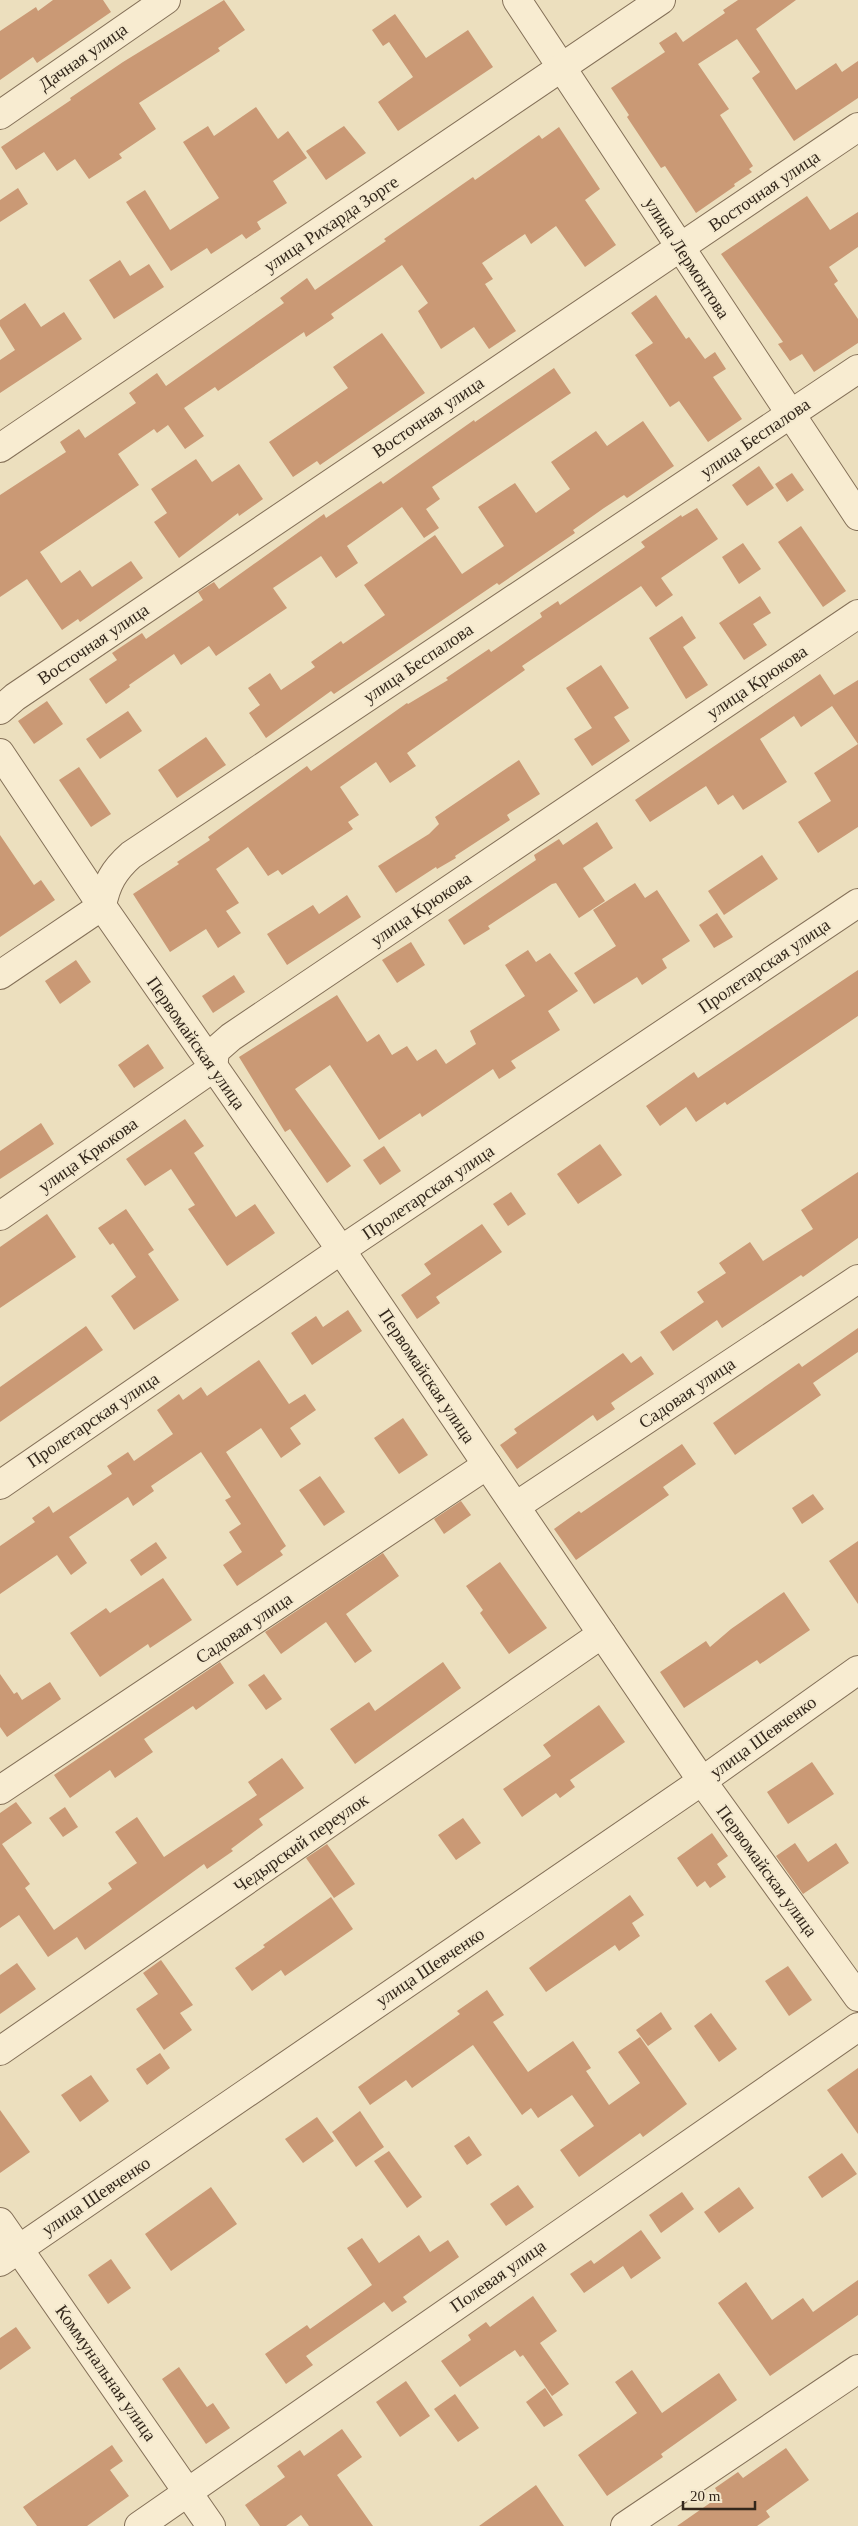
<svg xmlns="http://www.w3.org/2000/svg" width="858" height="2526" viewBox="0 0 858 2526" font-family="Georgia,serif">
	<rect width="100%" height="100%" fill="#ecdfbe"/>
	<!-- building -->
	<g fill="#ca9975">
		<path d="M53 0H103L111 12 37 63 33 57 0 80V31L36 7 38 11Z"/>
		<path d="M224 0 245 30 218 48 220 51 139 103 156 129 119 154 122 158 89 179 75 159 57 171 44 152 16 170 1 147 71 100 70 98 123 62Z"/>
		<path d="M738 0H796L756 29 796 90 836 63 842 72 858 61V98L794 141 752 78 760 72 737 39 698 64 729 109 720 115 753 166 749 169 752 172 734 184 735 186 696 213 665 166 661 168 627 117 629 115 611 88 665 52 659 43 676 32 683 42 725 13 723 10Z"/>
		<path d="M395 14 426 58 468 30 493 67 398 131 378 102 413 77 389 42 383 46 372 30Z"/>
		<path d="M256 107 278 139 288 131 307 158 273 181 287 203 257 222 261 229 246 239 242 234 211 254 207 248 171 271 126 202 145 190 170 230 219 198 183 142 208 126 214 136Z"/>
		<path d="M344 126 366 153 326 180 306 151Z"/>
		<path d="M559 127 600 189 585 200 616 245 585 267 556 226 531 244 525 234 482 263 493 279 485 284 516 331 489 349 474 327 441 349 418 311 428 303 402 265 331 314 334 318 306 337 304 332 218 391 215 387 184 408 204 436 185 449 168 425 157 433 154 429 118 454 139 485 40 552 61 583 80 570 92 587 131 561 143 578 80 622 78 619 62 630 27 579 0 597V495L66 452 60 442 79 429 85 438 136 403 129 393 157 373 166 386 284 303 280 298 307 278 315 290 386 241 384 239 473 177 475 180 539 135 542 139Z"/>
		<path d="M18 188 28 204 0 222V200Z"/>
		<path d="M807 196 830 230 858 212V247L829 267 838 281 834 284 858 319V343L814 372 802 354 790 361 778 344 783 342 721 254Z"/>
		<path d="M120 260 130 276 149 264 164 287 114 319 89 280Z"/>
		<path d="M656 295 686 339 689 337 705 359 715 352 726 369 713 377 742 419 708 442 679 401 670 407 635 355 653 343 631 313Z"/>
		<path d="M25 303 41 327 64 312 82 339 0 393V360L15 350 0 326V320Z"/>
		<path d="M382 333 425 393 320 465 317 461 293 477 269 442 348 388 333 367Z"/>
		<path d="M554 368 571 393 432 487 440 499 426 509 439 528 424 538 402 507 347 546 358 563 336 578 321 556 273 588 287 608 216 656 209 646 181 665 174 654 129 685 130 687 106 704 89 679 117 660 112 653 142 633 146 639 203 600 198 592 214 582 219 589 324 514 326 518 381 481 383 484 474 420 475 422Z"/>
		<path d="M643 421 674 466 627 498 624 495 604 508 573 530 575 533 499 585 497 583 334 694 331 691 266 738 249 713 260 705 248 688 270 673 281 690 315 667 311 662 341 641 343 644 385 615 364 585 435 535 462 574 504 546 478 507 515 483 536 513 570 489 551 462 596 431 607 446Z"/>
		<path d="M196 459 212 482 239 464 263 499 239 516 238 513 179 558 154 522 167 513 151 489Z"/>
		<path d="M759 466 774 488 747 506 732 485Z"/>
		<path d="M792 473 804 490 787 502 775 484Z"/>
		<path d="M697 508 718 539 661 578 673 595 656 607 641 586 522 666 525 670 407 753 416 766 390 783 376 762 340 787 359 815 348 822 353 829 282 875 278 870 268 876 248 847 216 869 239 903 226 911 241 933 218 948 206 929 170 952 133 894 179 864 177 862 210 840 208 837 307 766 311 771 407 703 408 704 448 680 446 678 489 649 491 652 542 617 540 613 558 601 560 605 645 547 641 542 681 515 682 517Z"/>
		<path d="M801 526 846 591 823 607 778 542Z"/>
		<path d="M743 543 761 569 739 584 722 557Z"/>
		<path d="M760 596 771 613 753 624 767 645 744 660 719 623Z"/>
		<path d="M682 616 696 638 683 647 708 685 686 699 649 638Z"/>
		<path d="M601 665 629 708 614 717 630 741 592 766 574 739 592 728 566 688Z"/>
		<path d="M820 674 834 695 858 680V827L818 853 798 822 831 801 814 773 858 744 832 706 801 727 794 716 760 739 787 782 743 810 733 795 718 805 706 786 650 822 635 800Z"/>
		<path d="M47 701 63 724 34 744 18 721Z"/>
		<path d="M128 711 142 731 100 759 86 739Z"/>
		<path d="M206 737 226 765 177 798 158 770Z"/>
		<path d="M519 760 540 794 507 815 510 820 455 856 456 858 437 869 436 867 396 893 378 866 429 834 439 824 435 817Z"/>
		<path d="M79 767 111 814 91 827 59 780Z"/>
		<path d="M597 822 613 848 583 868 605 901 579 918 556 883 552 884 488 926 490 929 464 945 448 920 536 860 534 855 559 839 563 845Z"/>
		<path d="M0 835 34 885 41 880 55 900 0 937Z"/>
		<path d="M762 855 778 879 724 915 708 891Z"/>
		<path d="M635 883 645 898 657 890 690 941 662 959 667 968 642 985 637 977 594 1004 574 973 616 946 593 910Z"/>
		<path d="M347 895 361 917 287 965 267 934 313 905 319 914Z"/>
		<path d="M717 913 733 937 714 948 699 925Z"/>
		<path d="M411 942 425 965 397 983 382 960Z"/>
		<path d="M528 950 536 962 550 953 578 991 548 1011 560 1030 511 1061 516 1068 499 1079 493 1069 422 1117 420 1113 379 1140 330 1065 295 1089 351 1166 327 1183 290 1129 285 1132 239 1057 337 995 367 1042 379 1034 392 1055 407 1046 417 1061 436 1049 446 1064 476 1044 470 1031 525 996 505 965Z"/>
		<path d="M76 960 91 982 60 1004 45 981Z"/>
		<path d="M858 970V1016L727 1105 725 1102 696 1122 686 1107 660 1126 646 1106 694 1072 698 1078Z"/>
		<path d="M234 975 245 992 213 1013 202 996Z"/>
		<path d="M148 1044 164 1068 134 1088 118 1065Z"/>
		<path d="M185 1119 204 1146 194 1153 236 1217 255 1204 275 1233 227 1266 188 1209 195 1205 171 1169 145 1186 126 1159Z"/>
		<path d="M41 1123 54 1144 0 1179V1151Z"/>
		<path d="M600 1144 622 1175 578 1204 557 1174Z"/>
		<path d="M384 1146 401 1171 380 1185 363 1160Z"/>
		<path d="M858 1172V1238L803 1277 801 1275 722 1328 717 1320 673 1351 660 1332 704 1302 697 1292 726 1273 719 1263 750 1242 763 1261 813 1229 801 1210Z"/>
		<path d="M511 1192 526 1214 508 1226 493 1204Z"/>
		<path d="M126 1209 154 1250 148 1254 179 1300 134 1330 111 1296 136 1277 113 1243 110 1245 98 1228Z"/>
		<path d="M47 1214 76 1257 0 1308V1247Z"/>
		<path d="M482 1224 502 1252 436 1297 440 1303 417 1319 401 1295 431 1274 424 1264Z"/>
		<path d="M348 1310 362 1331 312 1365 291 1333 316 1316 323 1327Z"/>
		<path d="M86 1326 103 1350 0 1422V1387Z"/>
		<path d="M858 1328V1352L813 1383 821 1395 735 1455 713 1423 799 1363 802 1367Z"/>
		<path d="M623 1353 631 1363 641 1356 654 1374 611 1403 615 1409 597 1421 593 1415 517 1469 500 1445 517 1433 514 1429Z"/>
		<path d="M259 1360 289 1404 305 1394 316 1410 290 1428 301 1444 281 1458 261 1428 226 1452 286 1546 280 1551 283 1555 237 1586 223 1565 242 1552 229 1532 241 1524 225 1500 231 1497 201 1452 151 1486 154 1491 133 1506 128 1497 69 1537 87 1563 71 1575 57 1555 0 1594V1546L35 1522 32 1518 49 1506 53 1513 112 1474 107 1466 128 1452 134 1461 173 1434 157 1410 179 1394 183 1400 201 1387 207 1396Z"/>
		<path d="M403 1418 428 1455 399 1474 374 1438Z"/>
		<path d="M682 1444 696 1464 663 1487 669 1495 576 1560 554 1529 579 1511 581 1513Z"/>
		<path d="M320 1476 345 1512 324 1526 299 1490Z"/>
		<path d="M813 1494 824 1509 802 1524 792 1508Z"/>
		<path d="M461 1501 471 1515 444 1534 434 1519Z"/>
		<path d="M858 1541V1604L829 1561Z"/>
		<path d="M156 1542 167 1558 141 1576 130 1560Z"/>
		<path d="M383 1553 399 1576 346 1614 372 1651 355 1663 326 1622 281 1654 265 1632Z"/>
		<path d="M500 1562 547 1628 509 1654 480 1613 483 1610 466 1586Z"/>
		<path d="M163 1578 192 1620 150 1648 148 1644 100 1677 70 1633 106 1608 110 1613Z"/>
		<path d="M784 1592 810 1630 760 1664 757 1660 684 1708 660 1672 706 1641 710 1647 731 1629Z"/>
		<path d="M220 1662 234 1683 196 1710 193 1706 144 1739 153 1752 115 1778 110 1770 70 1798 54 1775Z"/>
		<path d="M443 1662 461 1688 355 1764 330 1729 369 1702 375 1711Z"/>
		<path d="M0 1674 14 1694 17 1692 22 1700 50 1682 61 1699 7 1737 0 1727Z"/>
		<path d="M264 1674 282 1699 266 1710 248 1685Z"/>
		<path d="M599 1705 625 1742 570 1780 575 1787 560 1798 556 1793 522 1817 503 1789 551 1756 543 1745Z"/>
		<path d="M282 1758 304 1788 259 1819 263 1825 231 1849 233 1851 207 1869 204 1864 85 1950 77 1937 48 1957 19 1915 0 1928V1813L16 1802 32 1823 2 1844 30 1884 25 1888 54 1930 112 1889 108 1883 137 1863 115 1832 137 1817 164 1857 257 1795 248 1782Z"/>
		<path d="M812 1762 834 1794 788 1824 767 1792Z"/>
		<path d="M65 1807 78 1827 63 1837 49 1818Z"/>
		<path d="M463 1818 481 1843 456 1860 438 1835Z"/>
		<path d="M712 1833 728 1856 717 1864 726 1877 710 1888 705 1881 697 1887 677 1858Z"/>
		<path d="M795 1843 808 1862 836 1843 849 1863 803 1894 776 1856Z"/>
		<path d="M327 1844 355 1884 334 1898 306 1858Z"/>
		<path d="M630 1895 644 1915 632 1923 640 1936 619 1951 615 1945 546 1992 529 1968Z"/>
		<path d="M331 1897 353 1929 285 1976 281 1970 252 1991 235 1968 265 1947 263 1945Z"/>
		<path d="M161 1960 193 2005 180 2013 192 2030 164 2050 136 2009 158 1994 143 1973Z"/>
		<path d="M17 1963 36 1989 0 2014V1975Z"/>
		<path d="M788 1966 812 2000 789 2016 765 1981Z"/>
		<path d="M487 1990 504 2015 493 2022 528 2072 573 2041 591 2068 586 2071 609 2105 640 2083 618 2052 640 2037 687 2104 643 2137 640 2133 579 2177 560 2150 594 2126 572 2095 538 2118 531 2108 522 2115 473 2045 412 2088 406 2080 370 2105 358 2087 460 2014 457 2011Z"/>
		<path d="M661 2012 672 2029 648 2046 636 2030Z"/>
		<path d="M711 2013 737 2049 719 2062 694 2026Z"/>
		<path d="M160 2053 170 2068 147 2085 136 2069Z"/>
		<path d="M858 2068V2134L827 2090Z"/>
		<path d="M91 2075 109 2101 80 2122 61 2095Z"/>
		<path d="M0 2110 30 2152 0 2173Z"/>
		<path d="M360 2111 384 2147 356 2167 332 2132Z"/>
		<path d="M317 2117 334 2141 303 2163 285 2139Z"/>
		<path d="M469 2136 482 2155 467 2165 454 2146Z"/>
		<path d="M389 2151 422 2197 407 2208 374 2161Z"/>
		<path d="M842 2153 857 2174 822 2198 808 2177Z"/>
		<path d="M518 2185 534 2207 506 2226 490 2204Z"/>
		<path d="M211 2187 237 2224 171 2271 145 2234Z"/>
		<path d="M739 2187 754 2208 719 2233 704 2212Z"/>
		<path d="M682 2192 694 2209 661 2233 649 2215Z"/>
		<path d="M641 2230 661 2258 631 2279 623 2266 584 2293 570 2274 591 2260 594 2264Z"/>
		<path d="M419 2235 430 2252 448 2240 459 2257 403 2297 407 2302 392 2312 384 2302 306 2356 313 2365 286 2384 265 2354 307 2325 310 2329 372 2285 347 2248 362 2238 379 2263Z"/>
		<path d="M111 2259 131 2288 108 2304 88 2275Z"/>
		<path d="M858 2280V2315L770 2376 718 2303 746 2282 772 2320 803 2298 813 2312Z"/>
		<path d="M533 2296 557 2331 540 2343 569 2384 552 2396 523 2355 520 2357 515 2350 460 2387 441 2361 471 2340 468 2335 486 2322 490 2327Z"/>
		<path d="M16 2327 31 2348 0 2370V2338Z"/>
		<path d="M179 2367 207 2407 213 2403 230 2428 206 2444 162 2379Z"/>
		<path d="M632 2370 662 2413 719 2373 737 2400 661 2454 663 2457 607 2496 578 2455 637 2413 615 2382Z"/>
		<path d="M406 2381 430 2416 400 2437 376 2402Z"/>
		<path d="M545 2388 563 2415 544 2427 526 2402Z"/>
		<path d="M455 2394 479 2428 458 2442 434 2409Z"/>
		<path d="M342 2429 362 2457 337 2475 373 2526H309L301 2515 286 2526H260L245 2505 285 2477 277 2466 300 2450 304 2456Z"/>
		<path d="M112 2445 123 2461 110 2470 129 2496 87 2526H37L23 2507Z"/>
		<path d="M786 2448 809 2480 766 2511 770 2517 757 2526H677L720 2496 715 2488 738 2472 743 2478Z"/>
		<path d="M536 2485 564 2526H479Z"/>
	</g>
	<g fill="none" stroke-linecap="round" stroke-linejoin="round">
		<!-- minor casing -->
		<g stroke="#847058" stroke-width="30">
			<g id="minor">
				<path d="M517 0 858 516"/>
				<path d="M0 115 166 0"/>
				<path d="M0 448 661 0"/>
				<path d="M0 710 15 697 858 127"/>
				<path d="M0 753 102 906 341 1250 702 1781 858 1997"/>
				<path d="M0 975 102 906C106 884 114 870 131 855L858 369"/>
				<path d="M0 1216 213 1068 215 1051 231 1037 858 614"/>
				<path d="M0 1485 341 1250 858 903"/>
				<path d="M516 1506 858 1279"/>
				<path d="M0 1790 487 1465"/>
				<path d="M0 2051 602 1634"/>
				<path d="M0 2222 211 2526"/>
				<path d="M0 2262 702 1781 858 1670"/>
				<path d="M139 2526 858 2027"/>
				<path d="M625 2526 858 2369"/>
			</g>
		</g>
		<!-- minor -->
		<use href="#minor" stroke="#f8ecd1" stroke-width="28"/>
	</g>
	<g text-anchor="middle" stroke-width="4" stroke-linejoin="round" paint-order="stroke">
		<!-- street labels -->
		<g font-size="18" fill="#34281c" stroke="#f4e9ce">
			<text transform="translate(83 57) rotate(-35)" y="6">Дачная улица</text>
			<text transform="translate(764 191) rotate(-34)" y="6">Восточная улица</text>
			<text transform="translate(331 224) rotate(-34)" y="6">улица Рихарда Зорге</text>
			<text transform="translate(687 258) rotate(57)" y="6">улица Лермонтова</text>
			<text transform="translate(428 417) rotate(-34)" y="6">Восточная улица</text>
			<text transform="translate(755 438) rotate(-34)" y="6">улица Беспалова</text>
			<text transform="translate(93 644) rotate(-34)" y="6">Восточная улица</text>
			<text transform="translate(418 663) rotate(-34)" y="6">улица Беспалова</text>
			<text transform="translate(757 682) rotate(-34)" y="6">улица Крюкова</text>
			<text transform="translate(421 909) rotate(-34)" y="6">улица Крюкова</text>
			<text transform="translate(764 966) rotate(-34)" y="6">Пролетарская улица</text>
			<text transform="translate(196 1043) rotate(55)" y="6">Первомайская улица</text>
			<text transform="translate(88 1155) rotate(-35)" y="6">улица Крюкова</text>
			<text transform="translate(428 1192) rotate(-34)" y="6">Пролетарская улица</text>
			<text transform="translate(427 1376) rotate(56)" y="6">Первомайская улица</text>
			<text transform="translate(687 1393) rotate(-34)" y="6">Садовая улица</text>
			<text transform="translate(93 1420) rotate(-34)" y="6">Пролетарская улица</text>
			<text transform="translate(244 1628) rotate(-34)" y="6">Садовая улица</text>
			<text transform="translate(763 1737) rotate(-36)" y="6">улица Шевченко</text>
			<text transform="translate(301 1843) rotate(-35)" y="6">Чедырский переулок</text>
			<text transform="translate(767 1871) rotate(54)" y="6">Первомайская улица</text>
			<text transform="translate(430 1967) rotate(-34)" y="6">улица Шевченко</text>
			<text transform="translate(96 2196) rotate(-34)" y="6">улица Шевченко</text>
			<text transform="translate(498 2276) rotate(-35)" y="6">Полевая улица</text>
			<text transform="translate(106 2373) rotate(55)" y="6">Коммунальная улица</text>
		</g>
	</g>
	<!-- scale -->
	<path d="M683 2501v8h72v-8" fill="none" stroke="#34281c" stroke-width="2.5"/>
	<text x="690" y="2501" font-size="15" fill="#34281c" stroke="#f4e9ce" stroke-width="4" paint-order="stroke">20 m</text>
</svg>
